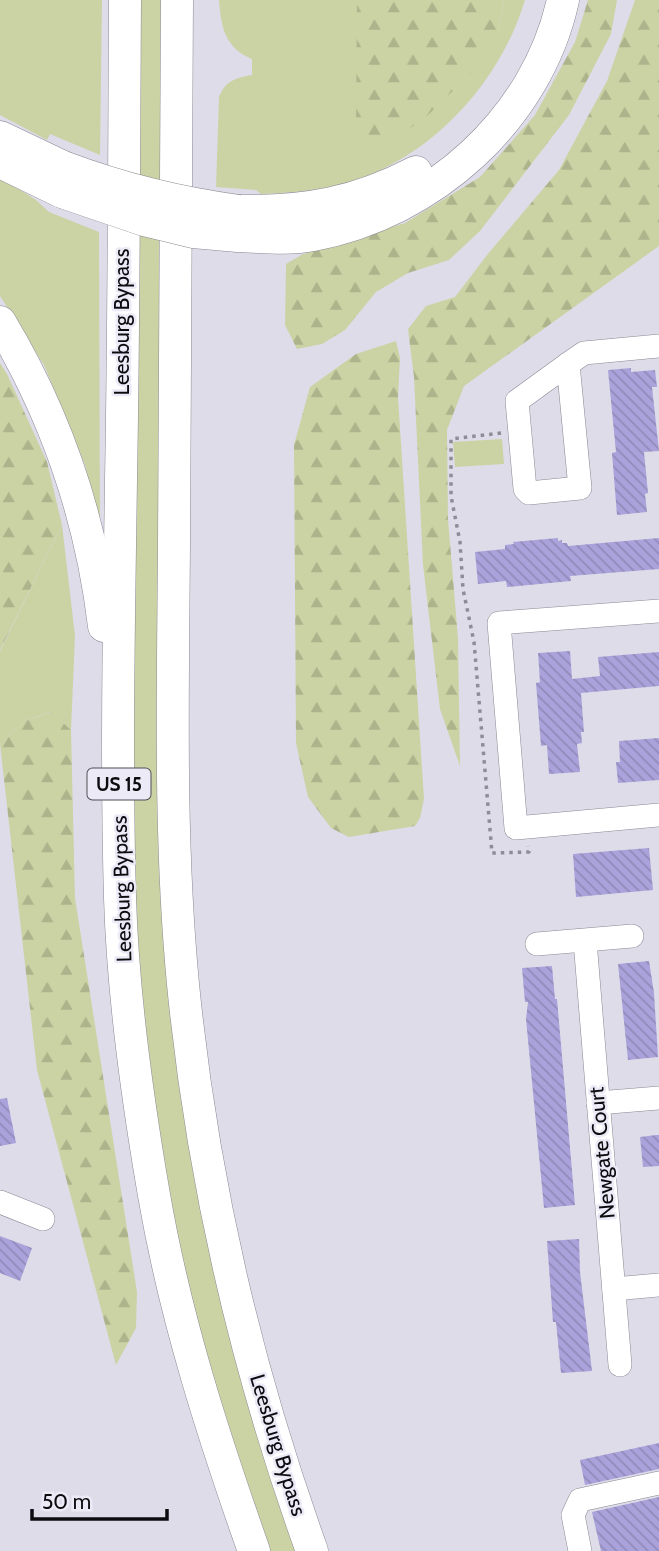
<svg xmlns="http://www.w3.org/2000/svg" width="659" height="1551" viewBox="0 0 659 1551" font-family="Cabin,sans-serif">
	<defs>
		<pattern id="forest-firs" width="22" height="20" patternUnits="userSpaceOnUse" patternTransform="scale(1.75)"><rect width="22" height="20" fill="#cbd3a4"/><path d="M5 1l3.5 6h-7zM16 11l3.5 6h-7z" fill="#adb48c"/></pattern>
		<pattern id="building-back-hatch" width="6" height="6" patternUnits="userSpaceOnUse" patternTransform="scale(1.75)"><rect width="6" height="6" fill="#aaa2da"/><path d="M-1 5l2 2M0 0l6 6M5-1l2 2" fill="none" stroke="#918aba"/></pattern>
	</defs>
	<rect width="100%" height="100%" fill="#dedce9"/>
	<!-- grass -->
	<g fill="#cbd3a4">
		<path d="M0 0H102L100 155 50 134 47 140 0 115Z"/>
		<path d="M134 0H164L165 900 299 1551H268L219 1403 193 1307 169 1204 151 1101 132 907Z"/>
		<path d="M219 0H357V22L498 33 504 0H525C501 80 436 153 356 180 325 190 292 193 261 194L256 190 216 187 219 97C226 80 236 78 252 75V59C225 48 221 27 219 0Z"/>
		<path d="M0 177 36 200 49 212 99 232 100 532 85 465 62 408 44 365 0 296Z"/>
		<path d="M502 439 504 464 455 467 453 442Z"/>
		<path d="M62 525 75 636 71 730 50 712 25 721 0 744V651Z"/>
	</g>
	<!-- forest -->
	<g fill="url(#forest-firs)">
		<path d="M357 0H504L498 33 468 76 426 117 375 153 356 133Z"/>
		<path d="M588 0H617L611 34 569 115 480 231 449 260 408 273 376 292 345 330 322 344 297 349 285 325 286 264 303 254 405 223 480 177 535 115 575 42Z"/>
		<path d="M635 0H659V246L464 386 447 430 448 519 458 638 460 766 440 709 423 565 414 377 408 329 426 306 455 297 487 255 559 170 607 81Z"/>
		<path d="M396 341 400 358 398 397 424 799 420 818 415 826 349 837 331 828 308 797 296 743 294 445 310 387 356 354Z"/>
		<path d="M0 363 7 374 47 462 62 525 0 650Z"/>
		<path d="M51 712 71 730 75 898 137 1292 136 1328 116 1365 37 1070 0 744 25 721Z"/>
	</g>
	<!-- building -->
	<g fill="url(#building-back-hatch)">
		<path d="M631 368V372L655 370 657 387H652L659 451 644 452 648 493 645 494 647 512 617 515 612 453 616 452 608 370Z"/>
		<path d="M558 538V541L562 540V543H567L568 546 659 538V569L570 576 571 581 507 587 506 581 478 584 475 552 505 549V545L514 544 513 542Z"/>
		<path d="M570 651 572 679 600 676 598 657 659 652V686L581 693 584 732H581L582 743 577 744 580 772 549 774 547 745 541 746 536 683 540 682 538 653Z"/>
		<path d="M659 738V780L618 783 616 762H620L619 741Z"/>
		<path d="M649 848 653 890 576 897 573 854Z"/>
		<path d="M649 961 654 993 658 1057 628 1060 618 964Z"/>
		<path d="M552 966 555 999H557L575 1205 544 1208 526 1019 528 1002H525L522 968Z"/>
		<path d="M7 1098 16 1143 0 1146V1099Z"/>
		<path d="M656 1135H659V1166L643 1167 640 1137Z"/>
		<path d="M0 1236 32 1248 20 1281 0 1273Z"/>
		<path d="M579 1239 580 1272 592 1371 561 1373 556 1322H553L547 1241Z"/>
		<path d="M659 1443V1469L585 1485 580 1460Z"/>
		<path d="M659 1497V1551H601L592 1512Z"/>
	</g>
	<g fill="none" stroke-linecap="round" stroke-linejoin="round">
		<!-- minor casing -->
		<g stroke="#898893" stroke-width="24">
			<g id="minor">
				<path d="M568 364 580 488 529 493 525 489 517 401Z"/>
				<path d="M568 364 584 353 659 346"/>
				<path d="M659 611 499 623 516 828 659 815"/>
				<path d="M585 941 620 1365"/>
				<path d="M537 944 632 936"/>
				<path d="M598 1103 659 1098"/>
				<path d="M0 1202 43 1219"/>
				<path d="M614 1289 659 1285"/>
				<path d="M580 1551 573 1515 580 1500 659 1483"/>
			</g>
		</g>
		<!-- highway casing -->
		<g stroke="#898893" stroke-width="33">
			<g id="highway">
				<path d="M125 0C124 160 124 320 121 480 119 620 116 759 120 898 123 997 137 1097 154 1195 175 1317 213 1435 254 1551"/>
				<path d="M177 0C176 181 175 362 174 543 173 691 169 838 183 984 202 1178 246 1368 312 1551"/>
				<path d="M0 137 63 167"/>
				<path d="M0 162 62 192"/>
				<path d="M239 211C306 212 356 203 416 172"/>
				<path d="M238 236C263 237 288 240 313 235 432 213 537 119 563 0"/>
				<path d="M0 322C57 417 91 517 104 626"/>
			</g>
		</g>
		<!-- path -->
		<path stroke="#8e8d96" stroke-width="3.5" stroke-dasharray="3.5 5" stroke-linecap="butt" d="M501 433 451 439V496L460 542 463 589 474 642 492 853 529 852 528 846"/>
		<!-- minor -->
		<use href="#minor" stroke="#fff" stroke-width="23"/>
		<!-- highway -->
		<use href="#highway" stroke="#fff" stroke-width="32"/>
		<!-- highway-bridge casing -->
		<g stroke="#898893" stroke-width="33" stroke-linecap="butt">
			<g id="highway-bridge">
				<path d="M63 167C119 188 179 203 239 211"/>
				<path d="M62 192 144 220 193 232 238 236"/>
			</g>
		</g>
		<!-- highway-bridge -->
		<use href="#highway-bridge" stroke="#fff" stroke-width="32"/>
	</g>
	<g text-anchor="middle" stroke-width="5" stroke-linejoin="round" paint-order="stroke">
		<!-- shield labels -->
		<rect fill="#ebeaf6" stroke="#4f4f55" stroke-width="2" x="87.5" y="768.5" width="63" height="31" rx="5"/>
		<g font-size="19" font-weight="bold" fill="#0c0c10">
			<text x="119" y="791">US 15</text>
		</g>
		<!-- street labels -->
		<g font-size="21" fill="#0c0c10" stroke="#ebeaf6">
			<text transform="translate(122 322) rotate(-90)" y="7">Leesburg Bypass</text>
			<text transform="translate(122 889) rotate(-92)" y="7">Leesburg Bypass</text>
			<text transform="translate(602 1153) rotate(-95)" y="7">Newgate Court</text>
			<text transform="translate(278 1445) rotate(73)" y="7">Leesburg Bypass</text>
		</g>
	</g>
	<!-- scale -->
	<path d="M32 1509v10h135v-10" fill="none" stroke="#0c0c10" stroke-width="3.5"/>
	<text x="42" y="1509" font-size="21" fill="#0c0c10" stroke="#ebeaf6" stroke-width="5" paint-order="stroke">50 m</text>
</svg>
